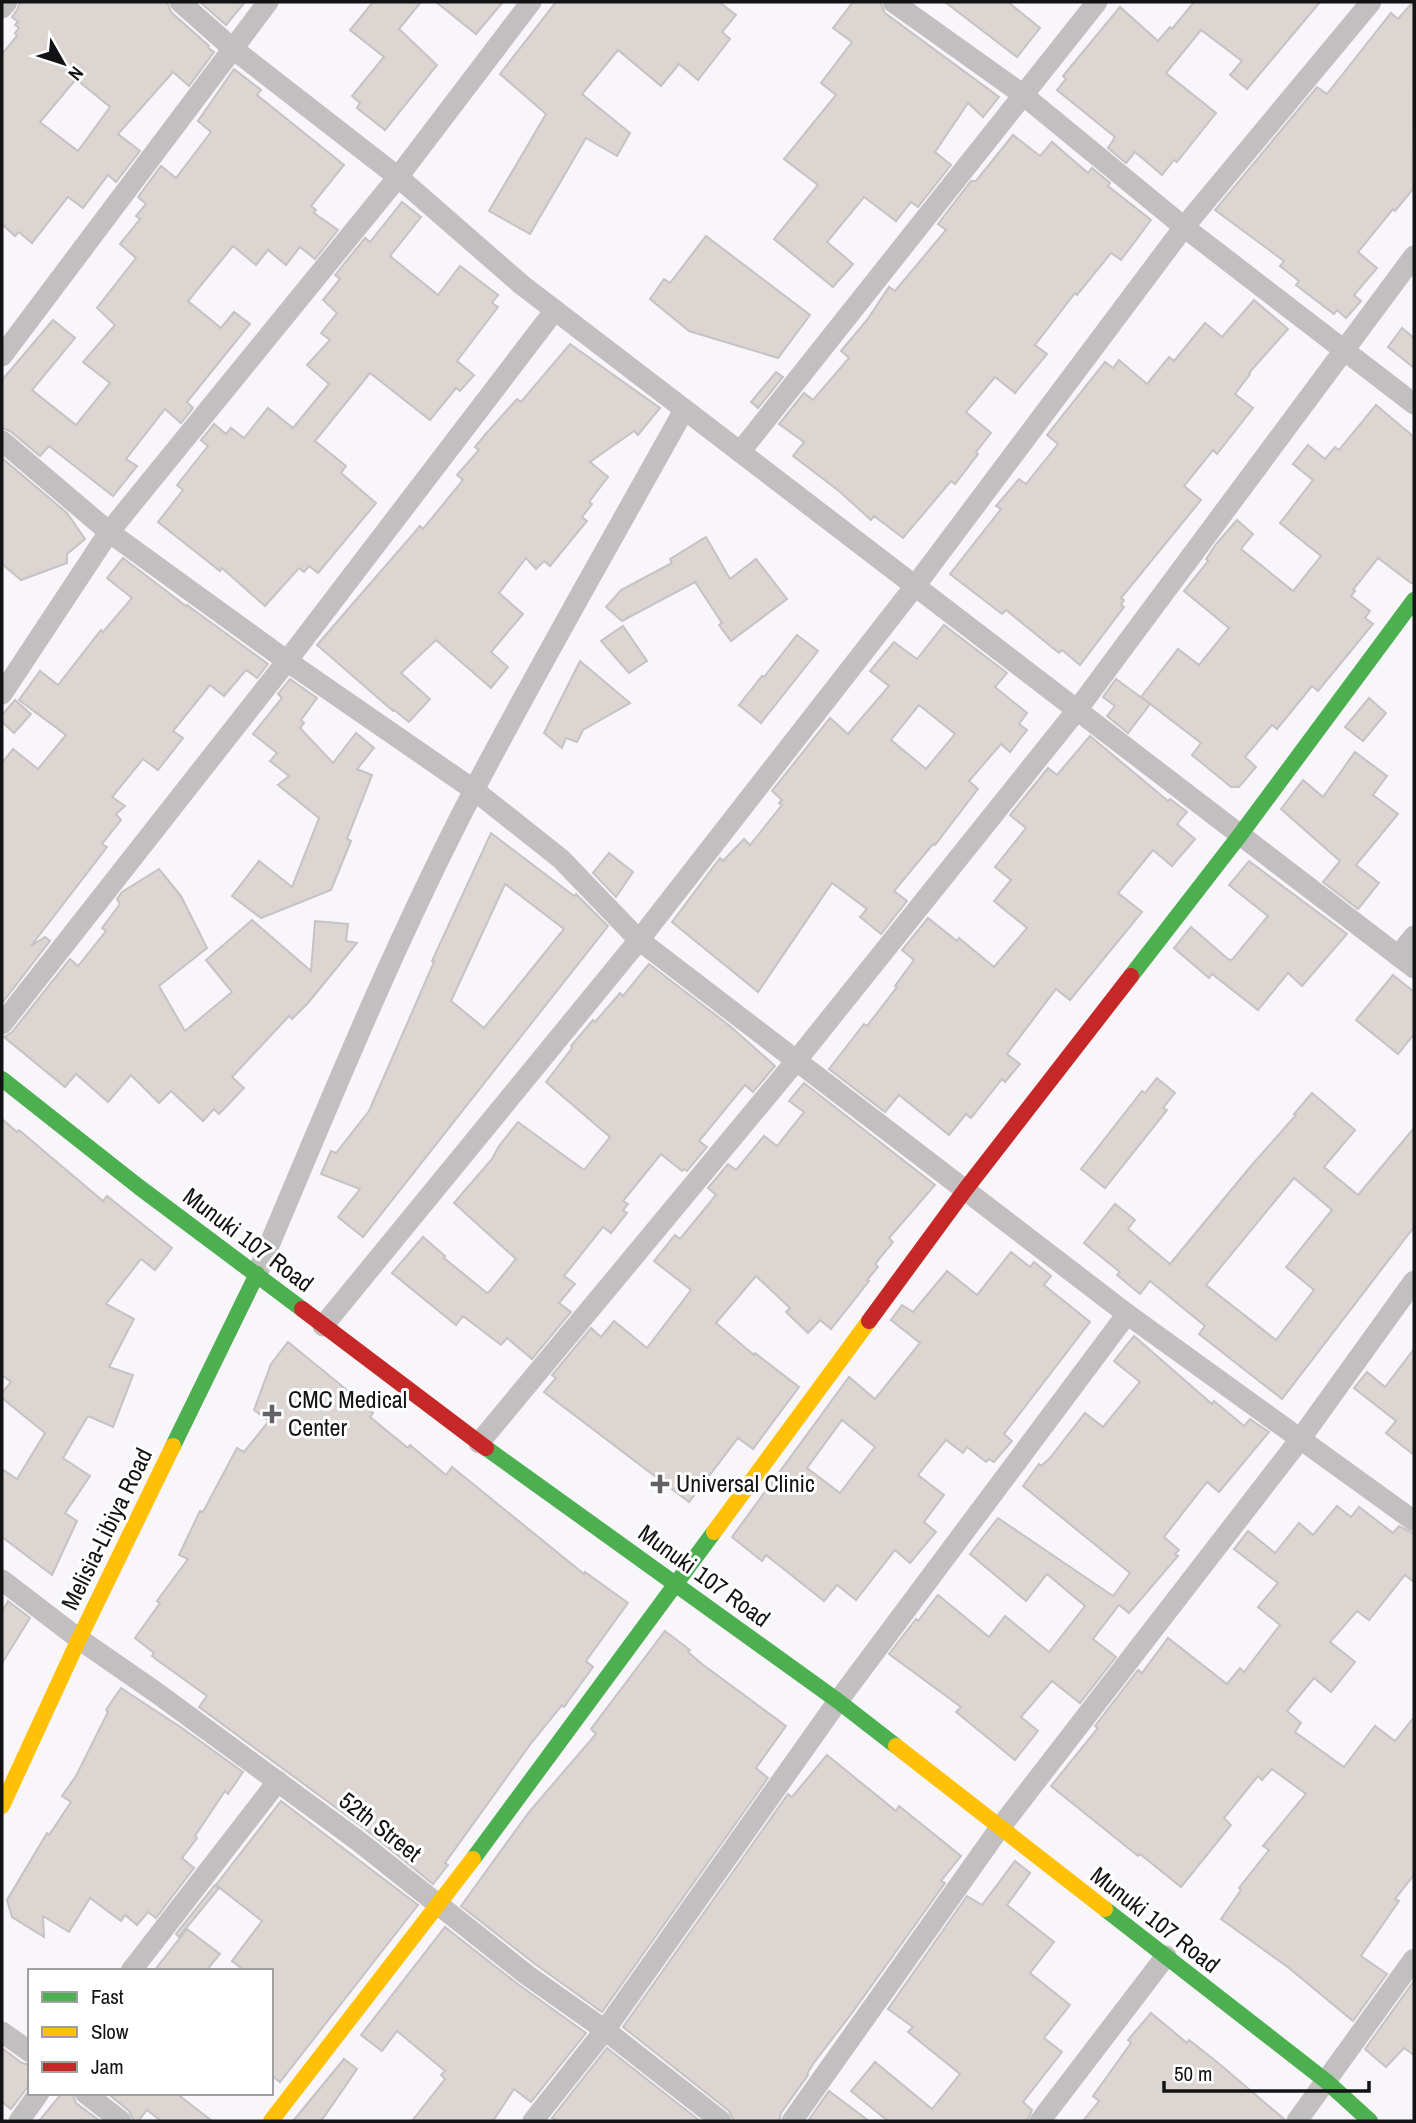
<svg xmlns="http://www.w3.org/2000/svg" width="1416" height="2123" viewBox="0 0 1416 2123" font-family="'Archivo Narrow',sans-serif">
	<rect width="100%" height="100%" fill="#f8f5fb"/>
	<!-- building -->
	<g fill="#dcd5d1" stroke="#c5c3c4" stroke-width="2" fill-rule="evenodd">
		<path d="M20 2H167L171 12 209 46 208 48 214 52 189 86 173 72 118 134 140 151 116 182 108 175 83 208 68 197 32 243 19 232 15 236 2 224V54L17 36 15 33 19 28 15 25 18 22 12 17 17 10ZM76 79 110 107 78 151 40 122Z"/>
		<path d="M200 2H245L226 25Z"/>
		<path d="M373 2H421L399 29 437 65 385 130 357 108 360 103 352 96 384 57 350 30Z"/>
		<path d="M436 2H503L476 34Z"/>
		<path d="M556 2H719L736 15 722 32 730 39 698 80 679 64 661 86 618 50 582 94 630 133 617 156 586 138 530 234 489 211 546 114 500 74Z"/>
		<path d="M853 2H880L885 13 999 97 983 117 968 103 935 152 951 165 918 207 911 202 896 221 864 197 827 242 853 264 833 287 774 239 818 185 784 159 836 95 821 83 852 42 833 28Z"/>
		<path d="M945 2H1008L1040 28 1017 57Z"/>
		<path d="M1194 2H1320L1247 89 1230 75 1242 61 1201 30 1166 73 1216 113 1177 162 1174 160 1162 175 1135 152 1126 163 1108 148 1115 137 1057 90 1066 79 1063 76 1120 7 1158 41 1170 27 1172 29Z"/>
		<path d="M1413 2 1414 188 1395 211 1393 209 1358 252 1377 268 1354 295 1361 301 1346 318 1337 310 1334 314 1296 285 1299 281 1280 266 1284 261 1215 210 1317 87 1327 94 1391 13 1398 19Z"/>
		<path d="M234 69 261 90 257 95 344 165 311 206 316 210 314 213 338 230 315 259 300 247 286 265 268 250 256 265 233 246 188 301 221 328 234 312 250 324 187 402 193 408 181 423 165 409 126 459 137 466 113 496 49 446 40 456 10 431 2 428V380L53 320 75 338 32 390 76 425 110 383 83 362 115 325 97 308 136 258 120 244 140 219 136 216 146 204 138 197 161 166 176 178 211 132 198 121Z"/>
		<path d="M1013 135 1040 156 1052 142 1088 173 1092 168 1110 183 1108 186 1151 220 1121 260 1111 253 1077 295 1075 293 1035 345 1047 354 1015 393 995 377 966 412 991 433 976 452 978 454 955 484 951 481 903 538 874 516 871 520 839 491 793 456 804 442 779 424 804 393 813 400 849 358 841 351 867 320 889 287 895 291 946 230 938 224 971 181H976Z"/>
		<path d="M402 202 421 217 390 256 438 295 460 266 498 295 492 303 498 307 457 361 474 375 460 391 456 388 430 420 370 373 315 441 346 466 341 473 376 503 318 573 309 566 304 572 299 568 265 606 222 568 220 571 158 522 183 490 177 485 208 446 201 440 214 424 226 434 231 428 244 438 268 408 293 428 329 384 307 365 330 340 321 333 337 313 323 300 340 279 335 275 365 238 370 242Z"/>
		<path d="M706 236 810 315 778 358 689 331 650 299 664 279 670 283Z"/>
		<path d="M1254 300 1288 329 1249 373 1250 374 1235 394 1253 408 1217 454 1213 450 1184 486 1201 500 1121 598 1124 600 1121 605 1124 607 1080 665 1062 650 1059 653 1006 610 1002 614 950 574 1001 509 996 506 1019 479 1026 484 1058 444 1047 435 1105 362 1113 368 1119 360 1147 384 1169 357 1174 361 1205 323 1222 337Z"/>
		<path d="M1402 328 1414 338V368L1388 347Z"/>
		<path d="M570 344 660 408 638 435 634 431 590 462 608 477 589 502 592 504 582 517 587 521 550 566 544 561 536 569 526 558 499 593 523 614 491 652 508 667 491 688 436 640 401 673 430 699 409 722 394 710 393 711 317 645 420 526 423 529 463 480 457 475 479 450 475 447 484 436 517 399 521 402Z"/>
		<path d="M776 372 783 377 758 408 751 402Z"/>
		<path d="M1376 405 1414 437V583H1411L1378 558 1353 590 1355 591 1351 596 1370 611 1365 618 1373 624 1318 691 1312 686 1277 729 1272 725 1245 757 1256 767 1239 787H1231L1192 755 1201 743 1141 697 1178 649 1199 665 1229 628 1184 591 1208 561 1206 559 1216 544 1237 520 1253 534 1241 549 1293 591 1321 556 1280 523 1313 480 1293 464 1308 445 1325 459 1335 447 1339 450Z"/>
		<path d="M2 458 67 513 85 539 67 554V563L21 580 2 564Z"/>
		<path d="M706 537 730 579 756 559 787 599 731 641 719 625 722 623 695 582 622 621 606 607 621 590 672 563 670 559Z"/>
		<path d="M123 558 186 606 187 605 268 664 257 678 246 670 224 696 210 685 173 731 183 738 158 770 143 759 112 797 125 806 116 814 121 820 102 844 107 847 31 946 45 937 50 941 2 1003V763L13 749 38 769 66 735 19 700 40 671 58 685 101 630 103 632 132 598 107 578Z"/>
		<path d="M944 625 1007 673 995 687 1027 713 1019 724 1027 730 1010 752 1001 744 969 781 978 789 935 845 933 844 894 891 907 901 881 934 860 917 867 909 832 883 758 992 672 922 720 858 723 861 744 839 750 845 782 805 779 803 782 800 772 791 830 718 848 734 889 686 870 671 894 642 917 659ZM919 705 955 734 926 769 891 740Z"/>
		<path d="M623 626 647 661 629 673 601 641Z"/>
		<path d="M797 635 818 651 761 723 739 705 762 676 764 677Z"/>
		<path d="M580 661 630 703 583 730 577 742 566 738 562 748 544 733Z"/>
		<path d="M290 679 317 698 301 720 304 723 300 728 333 763 356 733 374 748 357 769 372 775 347 839 351 841 331 890 261 918 232 896 259 861 292 887 319 818 278 785 289 776 270 761 277 753 253 734 282 698 278 694Z"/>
		<path d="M1116 679 1150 704 1128 733 1107 716 1115 706 1103 697Z"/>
		<path d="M1369 698 1386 713 1363 741 1345 727Z"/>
		<path d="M15 700 31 714 14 733 2 722V715Z"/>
		<path d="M1090 736 1168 801 1170 799 1187 812 1177 824 1195 839 1172 866 1153 850 1118 893 1142 912 1070 1000 1056 989 1007 1054 1020 1064 1005 1082 1002 1079 971 1118 966 1114 949 1135 899 1095 885 1112 829 1069 864 1024 867 1026 897 987 895 986 914 960 902 950 928 918 957 941 959 938 994 967 1027 928 994 901 1011 880 995 867 1026 828 1010 815 1048 768 1057 775Z"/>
		<path d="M1355 752 1387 776 1373 795 1398 814 1356 865 1379 883 1358 909 1323 882 1340 861 1281 809 1303 780 1323 797Z"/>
		<path d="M491 833 574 896 576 894 608 926 363 1237 338 1217 360 1189 321 1174 331 1151 336 1153 369 1111 434 962 432 961ZM505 884 564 929 484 1028 451 1001Z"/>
		<path d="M609 853 633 872 616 897 593 873Z"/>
		<path d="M1249 861 1347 934 1302 986 1288 973 1258 1010 1212 974 1209 978 1174 948 1191 927 1228 959 1232 960 1268 916 1229 885Z"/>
		<path d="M159 869 181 896 207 948 159 986 185 1031 232 992 206 960 252 920 311 971 315 921 348 924 346 941 357 943 308 1003 292 1019 289 1016 232 1077 244 1088 219 1114 214 1109 203 1121 171 1091 159 1103 131 1075 108 1102 76 1074 65 1087 4 1037 12 1032 70 959 78 966 106 931 102 928 120 904 117 899 122 892Z"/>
		<path d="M649 964 730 1026 775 1066 753 1092 745 1085 699 1141 707 1147 687 1171 684 1169 682 1171 661 1154 623 1201 628 1204 623 1210 627 1213 611 1233 603 1227 564 1276 575 1284 559 1303 571 1312 532 1359 507 1338 501 1345 463 1316 456 1325 392 1273 423 1237 445 1256 444 1258 487 1293 489 1292 516 1259 454 1203 492 1159 499 1146 518 1122 584 1170 610 1137 546 1082 572 1048 571 1046 593 1020 595 1022 620 993 623 996Z"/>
		<path d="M1393 975 1414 992V1034L1398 1054 1356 1020Z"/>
		<path d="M1157 1078 1175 1093 1163 1108 1167 1110 1105 1188 1081 1169 1142 1091 1145 1093Z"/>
		<path d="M804 1083 935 1185 889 1238 893 1242 875 1264 878 1267 867 1280 869 1281 831 1329 820 1320 808 1333 786 1312 790 1308 756 1276 716 1323 754 1355 755 1353 799 1387 753 1449 738 1438 689 1502 544 1392 556 1378 552 1375 591 1328 601 1337 614 1321 647 1348 691 1290 654 1261 675 1235 680 1239 716 1195 708 1188 728 1164 736 1170 764 1136 777 1146 804 1112 789 1101Z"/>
		<path d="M1312 1093 1355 1130 1324 1167 1358 1195 1414 1128V1227L1282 1399 1199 1334 1205 1326 1150 1281 1140 1294 1117 1275 1120 1272 1084 1243 1115 1204 1135 1220 1128 1229 1170 1264 1251 1166 1296 1115 1294 1114ZM1294 1178 1332 1210 1286 1267 1314 1290 1276 1340 1206 1285Z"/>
		<path d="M2 1119 17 1132 19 1130 103 1201 107 1196 172 1248 155 1270 141 1259 106 1304 134 1319 109 1367 133 1375 113 1427 88 1416 63 1458 90 1476 65 1513 77 1521 52 1575 2 1537V1469L17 1479 45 1433 2 1398V1393L11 1382 2 1375Z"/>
		<path d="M1011 1252 1030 1267 1034 1262 1051 1276 1044 1285 1090 1322 1004 1434 1012 1441 994 1462 989 1459 986 1462 967 1447 963 1453 946 1440 918 1475 944 1495 924 1522 936 1532 910 1563 895 1550 856 1600 837 1585 824 1601 766 1555 762 1561 732 1537 849 1377 875 1399 920 1343 891 1320 902 1305 913 1312 947 1271 977 1295ZM842 1420 875 1447 840 1493 807 1468Z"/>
		<path d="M1134 1336 1212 1404 1214 1401 1244 1426 1250 1419 1269 1432 1219 1492 1207 1482 1164 1537 1179 1550 1175 1554 1178 1556 1129 1613 1119 1605 1093 1639 1116 1657 1080 1703 1052 1681 1021 1717 1038 1731 1015 1760 956 1712 961 1707 889 1654 916 1619 918 1621 938 1595 989 1637 1005 1616 1049 1652 1085 1606 1047 1574 1026 1601 970 1554 998 1518 1113 1596 1130 1573 1023 1486 1039 1464 1041 1466 1050 1458 1085 1413 1103 1427 1140 1382 1114 1361Z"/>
		<path d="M288 1342 358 1399 356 1400 373 1413 370 1417 408 1448 410 1445 446 1475 452 1467 584 1574 585 1572 628 1603 586 1661 593 1667 564 1707 562 1705 532 1742 445 1863 448 1865 433 1884 365 1829 199 1707 207 1696 157 1660 152 1656 154 1653 135 1638 160 1603 157 1601 188 1559 179 1555 200 1511 203 1512 237 1448 244 1452 269 1421 254 1410 271 1364Z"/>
		<path d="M1414 1349V1455L1386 1433 1396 1421 1354 1388 1367 1372 1385 1387Z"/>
		<path d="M1337 1506 1351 1517 1359 1507 1393 1533 1399 1526 1414 1534V1582L1405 1575 1369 1620 1357 1611 1330 1642 1355 1662 1331 1692 1314 1678 1287 1711 1301 1723 1295 1732 1344 1767 1375 1726 1395 1741 1414 1717V1875L1395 1899 1399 1901 1361 1956 1387 1974 1353 2021 1289 1968 1221 1919 1241 1890 1239 1888 1269 1850 1263 1846 1306 1794 1272 1769 1262 1780 1258 1776 1224 1818 1231 1825 1181 1887 1140 1854 1138 1856 1051 1786 1098 1728 1095 1726 1138 1670 1142 1673 1168 1638 1227 1684 1240 1668 1244 1672 1280 1625 1258 1607 1278 1583 1234 1549 1248 1531 1275 1553 1299 1523 1313 1535Z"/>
		<path d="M8 1601 30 1618 2 1663V1612Z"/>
		<path d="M665 1631 690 1650 688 1652 702 1664 786 1726 756 1768 768 1778 602 2012 535 1964 461 1906 529 1812 596 1734 591 1729Z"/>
		<path d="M121 1688 182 1728 243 1772 228 1794 225 1791 195 1836 197 1838 182 1858 194 1868 156 1918 148 1912 137 1925 125 1915 121 1921 90 1898 69 1932 43 1916 44 1937 12 1917 7 1900 47 1833 49 1835 71 1802 62 1796 76 1776 108 1712 106 1710Z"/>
		<path d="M827 1755 896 1811 899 1806 961 1856 941 1881 945 1883 852 2013 813 2064 807 2074 808 2075 781 2113 779 2121H734L729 2111 623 2027 788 1794 792 1797Z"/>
		<path d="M281 1801 418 1905 280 2082 271 2075V1971H245L232 1961 262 1921 216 1885Z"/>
		<path d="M1015 1861 1030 1873 1007 1905 1054 1942 1030 1973 1070 2005 1044 2038 1062 2052 1023 2102 1032 2110 1027 2121H888L851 2091 875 2062 932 2109 960 2074 908 2032 913 2027 888 2009 967 1896 982 1905Z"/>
		<path d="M215 1885 219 1888 179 1937 176 1934Z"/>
		<path d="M445 1927 519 1985 586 2033 531 2102 514 2089 493 2121H412L445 2079 441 2075 445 2071 397 2031 382 2051 361 2035Z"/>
		<path d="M187 1929 220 1954 206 1971H154Z"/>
		<path d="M1414 1981V2055L1404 2048 1386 2067 1365 2049Z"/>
		<path d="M1151 2013 1187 2043 1189 2040 1217 2062 1284 2119V2121H1083L1099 2101 1093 2096 1131 2043 1128 2040Z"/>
		<path d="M2 2048 22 2063 30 2065V2084L11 2109 2 2102Z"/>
		<path d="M607 2048 700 2121H557L552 2118Z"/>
		<path d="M344 2059 357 2069 324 2117 320 2121H293Z"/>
		<path d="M829 2091 869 2121H808Z"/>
		<path d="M62 2093H72L76 2103 100 2121H39Z"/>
		<path d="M107 2093H176L212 2121H161L147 2110 138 2121H134L129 2111Z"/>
	</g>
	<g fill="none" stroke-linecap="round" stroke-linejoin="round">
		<!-- street -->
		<g stroke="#c2bfc0" stroke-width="21">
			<path d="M180 2 232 48 398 177 522 285 1414 968"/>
			<path d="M893 2 1022 94 1184 227 1414 404"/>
			<path d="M2 8 7 2"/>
			<path d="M2 356 268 2"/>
			<path d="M2 441 109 532 287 661 474 790 561 859 639 940 1127 1314 1414 1521"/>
			<path d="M740 452 1097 2"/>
			<path d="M2 694 109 532 398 177 531 2"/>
			<path d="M1398 956 1414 936"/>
			<path d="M2 1024 287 661 555 310"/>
			<path d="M257 1274C326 1111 392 947 474 790 541 662 614 536 684 410"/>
			<path d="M323 1326 639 940 915 586 1184 227 1371 2"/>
			<path d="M479 1443 796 1061 1077 710 1414 256"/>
			<path d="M2 1580 79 1639 157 1693 357 1840 527 1975 605 2030 721 2121"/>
			<path d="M131 1971 278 1781"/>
			<path d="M2 2032 30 2052"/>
			<path d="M85 2093 121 2121"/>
			<path d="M19 2121 39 2093"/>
			<path d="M533 2121 605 2030 838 1701 1127 1314"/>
			<path d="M792 2121 999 1829 1301 1438 1414 1281"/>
			<path d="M1040 2121 1166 1956"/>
			<path d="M1297 2121 1414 1959"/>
		</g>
		<!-- fast -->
		<g stroke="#4caf50" stroke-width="16">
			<path d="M1131 976 1240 835 1414 600"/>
			<path d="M2 1079 139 1187 302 1309"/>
			<path d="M173 1446 257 1274"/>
			<path d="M486 1448 838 1701 896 1746"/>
			<path d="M473 1859 714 1532"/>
			<path d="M1105 1909 1326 2081 1370 2121"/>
		</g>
		<!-- slow -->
		<g stroke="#ffc107" stroke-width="16">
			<path d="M714 1532 869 1321"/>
			<path d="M896 1746 1105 1909"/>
			<path d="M2 1806 79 1639 173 1446"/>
			<path d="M271 2121 473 1859"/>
		</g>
		<!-- jam -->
		<g stroke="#c62828" stroke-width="16">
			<path d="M302 1309 486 1448"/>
			<path d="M869 1321 965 1190 1131 976"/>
		</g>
	</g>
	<!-- markers -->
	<g fill="#636166" stroke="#fff" stroke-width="2.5">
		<path d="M268.5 1403.5h7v7h7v7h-7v7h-7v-7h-7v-7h7z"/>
		<path d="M656.5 1473.5h7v7h7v7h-7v7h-7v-7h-7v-7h7z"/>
	</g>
	<g text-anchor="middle" stroke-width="6" stroke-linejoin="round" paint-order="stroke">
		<!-- street labels -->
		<g font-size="24" fill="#131215" stroke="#fff">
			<text transform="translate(248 1240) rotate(37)" y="8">Munuki 107 Road</text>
			<text transform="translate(107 1529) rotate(-64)" y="8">Melisia-Libiya Road</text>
			<text transform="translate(704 1576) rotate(36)" y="8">Munuki 107 Road</text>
			<text transform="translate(380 1827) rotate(38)" y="8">52th Street</text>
			<text transform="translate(1155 1920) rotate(38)" y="8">Munuki 107 Road</text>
		</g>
		<!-- poi labels -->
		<g font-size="24" fill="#131215" stroke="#fff" text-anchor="start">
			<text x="288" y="1408">CMC Medical<tspan x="288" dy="28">Center</tspan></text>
			<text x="676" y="1492">Universal Clinic</text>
		</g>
	</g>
	<!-- border -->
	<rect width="1416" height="2123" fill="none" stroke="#131215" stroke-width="7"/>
	<!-- legend -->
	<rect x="28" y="1969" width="245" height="126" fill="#ffffff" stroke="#a1a0a1" stroke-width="2"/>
	<rect x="42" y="1992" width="35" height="10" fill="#4caf50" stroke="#a1a0a1" stroke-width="2"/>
	<text x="91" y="2004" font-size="21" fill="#131215">Fast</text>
	<rect x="42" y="2027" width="35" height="10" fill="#ffc107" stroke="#a1a0a1" stroke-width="2"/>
	<text x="91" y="2039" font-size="21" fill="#131215">Slow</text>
	<rect x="42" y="2062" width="35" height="10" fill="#c62828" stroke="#a1a0a1" stroke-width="2"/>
	<text x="91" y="2074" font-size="21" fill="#131215">Jam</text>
	<!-- north arrow -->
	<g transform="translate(63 63) rotate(129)" stroke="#ffffff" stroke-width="5" paint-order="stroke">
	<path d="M0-5L12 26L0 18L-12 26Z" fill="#131215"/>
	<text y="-10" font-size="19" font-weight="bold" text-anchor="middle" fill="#131215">N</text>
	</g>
	<!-- scale -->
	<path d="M1164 2081v10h205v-10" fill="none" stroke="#131215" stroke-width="3.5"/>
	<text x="1174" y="2081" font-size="21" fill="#131215" stroke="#ffffff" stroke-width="5" paint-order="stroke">50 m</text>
</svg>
